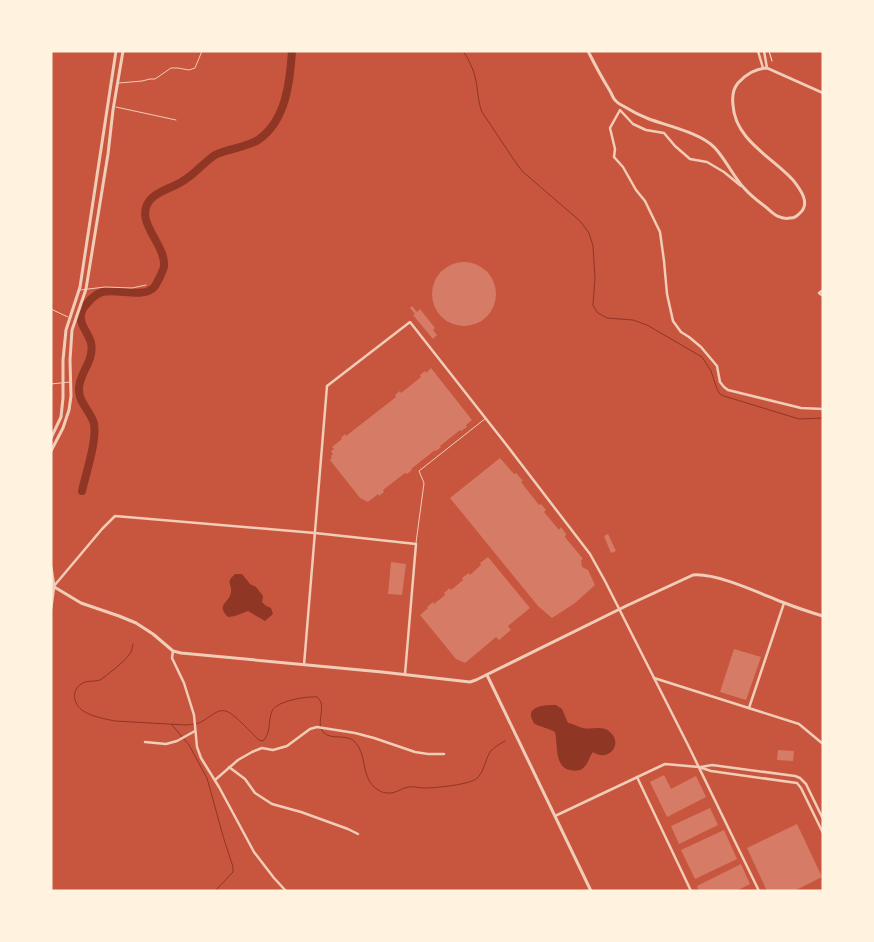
<svg xmlns="http://www.w3.org/2000/svg" width="874" height="942" viewBox="0 0 874 942" font-family="'Work Sans',sans-serif">
	<rect width="100%" height="100%" fill="#c8553d"/>
	<!-- water -->
	<g fill="#8f3625">
		<path d="M235 574H242L250 584 256 587 263 596 262 602 266 606 271 608 273 614 265 621 248 611 235 616 228 617C215 604 230 603 231 592 232 584 225 583 235 574Z"/>
		<path d="M556 705 562 709 568 723C574 724 578 727 583 728 592 730 603 725 610 732 624 744 608 763 593 752 589 757 588 765 582 769 579 771 573 771 570 770 554 767 558 744 555 732 548 728 541 727 535 724 534 724 531 717 531 716 530 705 548 705 556 705Z"/>
	</g>
	<g fill="none" stroke-linecap="round" stroke-linejoin="round">
		<!-- stream -->
		<g stroke="#8f3625" stroke-width="1">
			<path d="M463 51C469 60 474 70 476 81 478 92 478 102 482 112L514 160 522 171 580 221 589 233 593 246 595 278 593 305 595 309 598 313 607 318 633 320 647 325 702 357 711 371 717 389 720 394 724 396 799 419 823 418"/>
			<path d="M51 304 53 306"/>
			<path d="M133 644C132 648 132 652 129 655 125 661 106 676 100 680 94 682 86 680 81 684 70 692 74 706 85 712 94 717 105 719 115 721L186 725C202 724 202 721 215 713 218 711 222 710 226 711 235 714 251 733 259 740L263 741C271 734 268 720 272 711 276 701 307 696 317 697 328 706 315 722 323 732 331 741 347 733 355 742 367 754 361 775 374 787 378 790 382 793 387 793 396 794 401 788 409 787 414 786 418 788 424 788 435 788 467 785 476 779 484 773 485 760 490 752 494 747 500 744 505 741"/>
			<path d="M172 725 189 745 207 778 223 836 233 867V872L215 891"/>
		</g>
		<!-- river -->
		<path stroke="#8f3625" stroke-width="8" d="M82 491C86 473 97 441 94 424 91 411 79 404 79 390 78 374 95 361 91 343 89 333 77 323 82 311 83 307 88 303 91 299 94 297 96 294 100 293 112 287 141 298 152 289 156 287 157 281 160 277 161 273 164 270 164 266 166 244 133 221 150 200 158 190 173 188 183 181 195 174 203 163 215 155 229 148 245 148 258 140 286 121 290 82 292 51"/>
	</g>
	<!-- building -->
	<g fill="#d67c66">
		<circle cx="464" cy="294" r="32"/>
		<path d="M412 306 417 312 420 309 435 328 433 330 437 335 433 339 413 315 415 314 410 308Z"/>
		<path d="M431 368 472 420 466 425 467 427 461 431 460 430 440 446 441 447 436 451 435 450 411 469 412 470 407 474 405 473 383 490 384 492 379 496 378 494 368 502 360 498 330 460 332 458 331 456 333 454 331 451 334 449 332 447 342 439 341 438 345 434 346 436 396 397 395 395 400 391 401 393 421 377 420 375 425 371 426 373Z"/>
		<path d="M500 458 514 474 516 473 523 481 521 482 539 505 541 504 546 510 544 512 559 530 561 527 566 534 565 537 583 559 581 560 582 567 588 570 595 585 575 603 552 618 538 606 450 498Z"/>
		<path d="M608 534 616 551 611 553 604 536Z"/>
		<path d="M488 557 530 608 508 626 511 630 499 640 496 637 465 663 456 659 420 615 428 608 427 607 433 602 434 604 445 595 444 593 450 588 451 590 463 580 462 578 469 573 470 575 481 565 480 563Z"/>
		<path d="M391 562 406 564 402 595 388 594Z"/>
		<path d="M734 649 761 657 746 700 720 692Z"/>
		<path d="M778 750 794 751 793 761 777 760Z"/>
		<path d="M664 775 671 789 696 776 706 797 667 817 650 782Z"/>
		<path d="M710 808 718 825 679 844 671 826Z"/>
		<path d="M797 824 822 877 794 891H767L747 848Z"/>
		<path d="M724 830 737 859 695 879 681 850Z"/>
		<path d="M741 864 750 884 736 891H699L697 886Z"/>
	</g>
	<g fill="none" stroke-linecap="round" stroke-linejoin="round">
		<!-- path -->
		<path stroke="#fff3e0" stroke-width="1" d="M769 51 772 61"/>
		<!-- service -->
		<g stroke="#f1ccb7" stroke-width="1">
			<path d="M119 83 142 81 150 79H155L171 68H178L189 70 195 68 202 51"/>
			<path d="M116 107 176 120"/>
			<path d="M80 290 105 287 132 288 146 285"/>
			<path d="M51 308 53 310 68 317"/>
			<path d="M51 384 70 382"/>
			<path d="M416 543 424 483 419 471 486 418"/>
		</g>
		<!-- minor -->
		<g stroke="#f1ccb7" stroke-width="2.5">
			<path d="M758 51 763 68"/>
			<path d="M764 51 767 68"/>
			<path d="M741 186 724 172 707 162 690 159 675 146 664 133 646 130 633 124 620 110 610 128 615 149 614 157 623 167 636 190 645 201 660 232 664 261 667 294 673 321 681 332 689 337 701 347 717 366 720 382 724 387 728 390 801 408 823 409"/>
			<path d="M823 290 819 293 823 296"/>
			<path d="M54 586 102 529 115 516 315 533 416 544 405 674"/>
			<path d="M173 651 172 658 184 683 194 715 197 747 201 758 219 787 254 852 274 878 286 891"/>
			<path d="M304 665 327 386 410 322 505 443 590 554 605 581 689 747 759 891"/>
			<path d="M654 678 799 724 823 744"/>
			<path d="M749 708 784 603"/>
			<path d="M145 742 166 744 177 741 195 731"/>
			<path d="M229 767 245 779 255 793 272 804 301 812 348 829 358 834"/>
			<path d="M701 767 712 765 795 776 800 778 806 784 823 819"/>
			<path d="M637 777 691 891"/>
			<path d="M215 780 238 760 252 752 262 748 273 750 287 746 310 729 317 727 355 733 374 738 415 752 428 754H444"/>
			<path d="M555 816 665 764 699 767 711 771 797 783 801 788 823 833"/>
		</g>
		<!-- tertiary -->
		<g stroke="#f1ccb7" stroke-width="3">
			<path d="M588 51C595 65 602 78 610 91 612 94 613 99 616 101 618 104 622 105 625 107 633 112 641 116 649 119 668 126 701 133 715 148 726 160 733 176 744 188 751 196 759 202 767 208 774 214 780 220 790 218 795 218 797 216 800 213 811 203 800 189 793 180 772 157 735 140 733 105 732 97 733 89 738 83 745 75 756 68 767 68L823 93"/>
			<path d="M51 438 61 417 63 398V360L66 330 80 287 116 51"/>
			<path d="M51 451 63 428 69 410 71 396 70 360 72 330 86 289 108 154 113 110 123 51"/>
			<path d="M51 567 54 586 51 608"/>
			<path d="M51 585 81 603 119 616 136 623 153 634 173 651 181 653 382 672 470 682 476 680 626 606 693 575C717 573 759 593 782 602 795 607 809 612 823 616"/>
			<path d="M487 675 591 891"/>
		</g>
	</g>
	<!-- border -->
	<rect width="874" height="942" fill="none" stroke="#fff3e0" stroke-width="105"/>
</svg>
